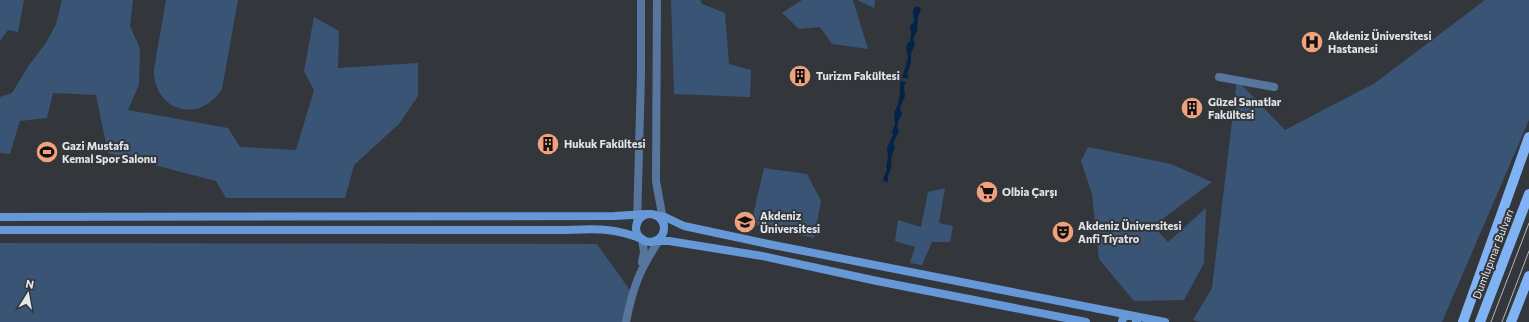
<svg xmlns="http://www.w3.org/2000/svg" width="1529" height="322" viewBox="0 0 1529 322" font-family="Commissioner,sans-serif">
	<rect width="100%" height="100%" fill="#33373c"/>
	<!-- green -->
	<g fill="#3a5475">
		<path d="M0 0H24L18 32 8 30 0 41Z"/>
		<path d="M62 0H133L130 26 140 49 139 85 128 110 228 128 240 147 296 150 314 90 304 71 314 17 339 31 338 68 418 63V96L399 124 354 165 345 198H226L216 181 108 153 96 95 53 93 47 118 20 121 10 154 0 153V97L12 93 29 65 46 43 56 24Z"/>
		<path d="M166 0H238L222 89C199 125 153 111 154 69Z"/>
		<path d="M671 0H700L702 4 725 13 729 64 751 70 750 97 674 94Z"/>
		<path d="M802 0H853L868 49 832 44 820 27 799 29 782 13Z"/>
		<path d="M857 0H875L874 8Z"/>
		<path d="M1485 0H1529V120L1442 322H1201L1193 320 1212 288 1237 80 1285 130 1375 83Z"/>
		<path d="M1088 147 1171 164 1212 182 1153 226 1168 242 1206 208 1204 263 1184 300 1134 301 1099 259 1092 194 1081 161Z"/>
		<path d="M764 168 807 174 821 201 814 238 751 224Z"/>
		<path d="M945 188 939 223 953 226 950 242H932L922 265 910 263 915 247 895 241 898 220 921 227 928 192Z"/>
		<path d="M0 243 597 244 632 293 626 322H0Z"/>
	</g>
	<!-- water -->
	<g fill="#032349">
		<path d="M918 6 921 9 918 17 917 31 913 39 915 45 911 53V63L907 74 909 78H902L908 57 906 48 907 44 910 41 911 33 910 26 914 22 913 11 914 8Z"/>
		<path d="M900 81 906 82 904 86 905 96 900 108 902 114 898 121V125L897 127 899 131 893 143 895 147C892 154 890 160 892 166L888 176V182L883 181 884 176 887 170 886 167 888 158 887 148 893 135 892 131 895 125 894 112C900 105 900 91 900 81Z"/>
	</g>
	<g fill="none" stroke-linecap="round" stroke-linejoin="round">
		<!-- street -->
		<g stroke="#57769e" stroke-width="8">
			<path d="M657 0 656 181 664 225"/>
			<path d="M1219 77 1274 87"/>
			<path d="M637 224 641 75V0"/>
			<path d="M642 262 644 252 642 239"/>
			<path d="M626 322C633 286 640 269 660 239"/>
		</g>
		<!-- secondary -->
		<g stroke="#6698d7" stroke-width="8">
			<circle cx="650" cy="228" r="14"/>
			<path d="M655 215 665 217 684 226 768 244 1165 322"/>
			<path d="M0 217 615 216 646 214"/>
			<path d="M0 230H564C595 229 613 227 642 239"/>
			<path d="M656 241H669L762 256 877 281 1086 322"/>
			<path d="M1122 322 1123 318 1129 315 1134 317 1137 322"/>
		</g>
		<!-- primary -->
		<g stroke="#80b3f3" stroke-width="10">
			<path d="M1463 322 1529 137"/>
			<path d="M1480 322 1529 194"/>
			<path d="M1511 322 1529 276"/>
		</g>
		<!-- tram -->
		<g stroke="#b2b6b9" stroke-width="1">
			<path d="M1491 322 1529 223"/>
			<path d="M1502 322 1529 251"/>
		</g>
	</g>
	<!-- icons -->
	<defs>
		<g id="hospital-disc" transform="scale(1.15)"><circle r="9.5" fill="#f1a17d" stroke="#33373c"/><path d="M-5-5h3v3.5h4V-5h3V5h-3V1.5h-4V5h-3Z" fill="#111"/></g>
		<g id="building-disc" transform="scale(1.15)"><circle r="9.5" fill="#f1a17d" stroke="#33373c"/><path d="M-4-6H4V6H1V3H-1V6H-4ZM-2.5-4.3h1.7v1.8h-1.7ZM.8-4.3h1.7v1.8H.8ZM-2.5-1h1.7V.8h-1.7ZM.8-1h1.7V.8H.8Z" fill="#111"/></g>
		<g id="stadium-disc" transform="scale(1.15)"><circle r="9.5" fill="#f1a17d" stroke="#33373c"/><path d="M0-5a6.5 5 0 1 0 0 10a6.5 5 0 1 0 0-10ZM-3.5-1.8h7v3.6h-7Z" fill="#111"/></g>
		<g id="supermarket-disc" transform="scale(1.15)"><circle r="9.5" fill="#f1a17d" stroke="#33373c"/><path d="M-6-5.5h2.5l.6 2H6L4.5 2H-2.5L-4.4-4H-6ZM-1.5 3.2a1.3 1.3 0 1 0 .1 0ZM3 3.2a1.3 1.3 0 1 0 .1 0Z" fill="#111"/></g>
		<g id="university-disc" transform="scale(1.15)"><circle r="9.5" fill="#f1a17d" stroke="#33373c"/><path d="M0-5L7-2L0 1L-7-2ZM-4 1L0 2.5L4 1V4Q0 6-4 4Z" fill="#111"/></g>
		<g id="theatre-disc" transform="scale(1.15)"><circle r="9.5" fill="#f1a17d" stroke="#33373c"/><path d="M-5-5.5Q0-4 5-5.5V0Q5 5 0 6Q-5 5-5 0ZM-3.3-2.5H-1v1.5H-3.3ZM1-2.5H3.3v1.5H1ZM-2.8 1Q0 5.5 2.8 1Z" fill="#111"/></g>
	</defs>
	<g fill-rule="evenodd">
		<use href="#hospital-disc" x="1312" y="42"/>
		<use href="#building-disc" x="800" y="76"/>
		<use href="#building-disc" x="1192" y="108"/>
		<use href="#building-disc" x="548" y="144"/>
		<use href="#stadium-disc" x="47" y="152"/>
		<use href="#supermarket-disc" x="987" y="192"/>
		<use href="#university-disc" x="745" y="222"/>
		<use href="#theatre-disc" x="1063" y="232"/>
	</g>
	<g text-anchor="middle" stroke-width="4" stroke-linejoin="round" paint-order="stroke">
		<!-- poi labels -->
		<g font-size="11" font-weight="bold" fill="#e3e6e9" stroke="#33373c" text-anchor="start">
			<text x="1328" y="40">Akdeniz Üniversitesi<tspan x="1328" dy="13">Hastanesi</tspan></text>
			<text x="816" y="80">Turizm Fakültesi</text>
			<text x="1208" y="106">Güzel Sanatlar<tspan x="1208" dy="13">Fakültesi</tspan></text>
			<text x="564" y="148">Hukuk Fakültesi</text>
			<text x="62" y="150">Gazi Mustafa<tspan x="62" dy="13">Kemal Spor Salonu</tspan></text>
			<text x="1002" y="196">Olbia Çarşı</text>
			<text x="760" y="220">Akdeniz<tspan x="760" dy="13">Üniversitesi</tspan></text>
			<text x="1078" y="230">Akdeniz Üniversitesi<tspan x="1078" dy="13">Anfi Tiyatro</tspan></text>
		</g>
		<!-- street labels -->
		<g font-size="11" fill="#e3e6e9" stroke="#33373c">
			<text transform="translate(1493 254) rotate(-69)" y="4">Dumlupınar Bulvarı</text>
		</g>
	</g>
	<!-- north arrow -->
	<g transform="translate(28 294) rotate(11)" stroke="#33373c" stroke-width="3" paint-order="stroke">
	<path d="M0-3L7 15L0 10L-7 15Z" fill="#e3e6e9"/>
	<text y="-6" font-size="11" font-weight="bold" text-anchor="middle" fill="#e3e6e9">N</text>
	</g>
</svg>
